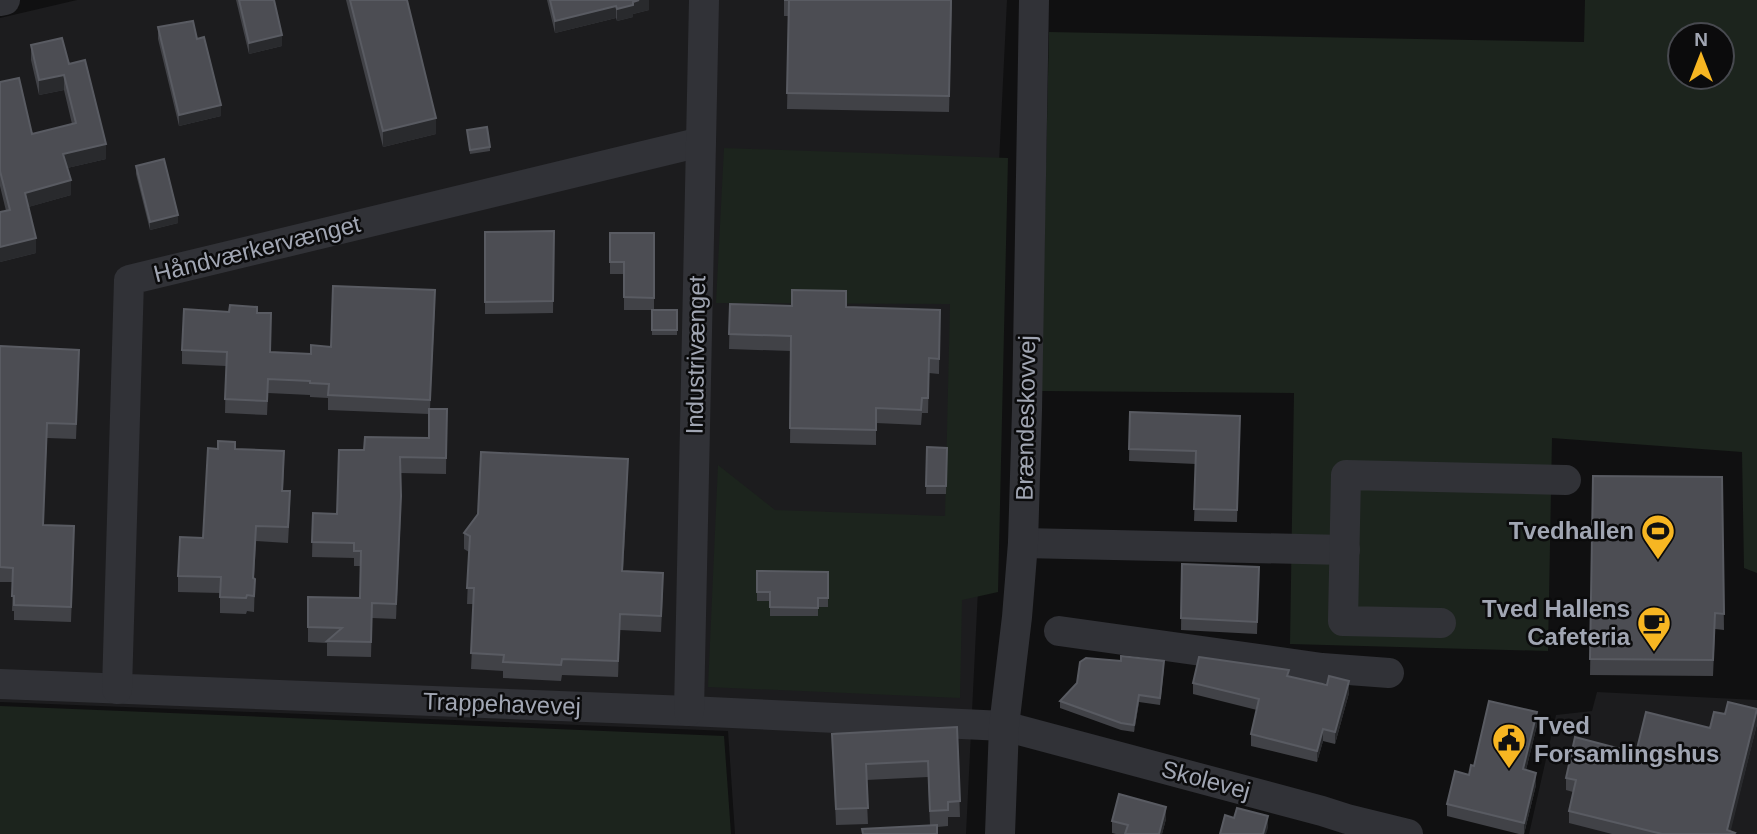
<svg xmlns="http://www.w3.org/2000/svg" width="1757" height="834" viewBox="0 0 1757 834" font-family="Helvetica,sans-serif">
	<rect width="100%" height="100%" fill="#101011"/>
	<!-- built -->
	<g fill="#1c1c1e">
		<path d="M77 0H1007L966 834H735L728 731 0 702V18Z"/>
		<path d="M1597 692 1757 700V834H1529L1556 715 1592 711Z"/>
	</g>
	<!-- green -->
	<g fill="#1c241d" fill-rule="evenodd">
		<path d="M1585 0H1757V573L1744 568 1742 452 1552 438 1548 651 1290 644 1294 393 1041 391 1049 32 1584 42ZM1680 35H1722V77H1680Z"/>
		<path d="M724 148 1008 158 998 592 962 600 960 698 708 687 718 465 775 510 945 516 950 304 716 303Z"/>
		<path d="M0 706 724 736 731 834H0Z"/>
	</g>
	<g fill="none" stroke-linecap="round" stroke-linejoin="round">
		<!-- minor -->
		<g stroke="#313237" stroke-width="30">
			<path d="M0 1 5 0"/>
			<path d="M1023 543 1345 550"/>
			<path d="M1441 623 1343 621 1346 475 1566 480"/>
			<path d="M1059 631 1322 668 1389 673"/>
			<path d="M0 684 689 711 1004 726 1322 811 1347 819 1408 834"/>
			<path d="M117 689 129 280 701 142"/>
			<path d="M689 711 704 0"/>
			<path d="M1000 834 1004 726 1017 617 1023 543 1027 410 1034 0"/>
		</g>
	</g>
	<!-- wall -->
	<g fill="#414247">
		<path d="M236 0H274L282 46 249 54Z"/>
		<path d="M346 0H407L436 134 383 147Z"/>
		<path d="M547 0H649V10L633 14V17L617 21 616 18 555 33Z"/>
		<path d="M784 0H952L949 112 787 109 789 16H784Z"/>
		<path d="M158 27 197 39 221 116 179 126 158 39Z"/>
		<path d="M31 45 69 64 106 159 67 168 71 195 28 207 36 253 0 262V212L6 211 0 186V82L32 134 72 124 64 90 39 95 31 60Z"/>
		<path d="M467 130 490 147V151L470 154Z"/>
		<path d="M136 166 178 223 150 230 136 174Z"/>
		<path d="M554 231 553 313 485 314V232Z"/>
		<path d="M610 233H654V310H624V274H610Z"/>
		<path d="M730 304 940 310 939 374 929 373 928 413H922L921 425 876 423V445L790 443 791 351 729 349Z"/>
		<path d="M435 305 430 409H447L446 474 400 473 401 511 396 619 372 618 371 657 327 656V643L308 642V597L360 598V566H354V558L312 557 313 513 337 514 364 450 429 438V414L328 410V398L310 397V395L268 393 267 415 225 413 226 366 182 364V350L257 313 271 328 270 352 311 354Z"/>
		<rect x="652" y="310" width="25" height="25"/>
		<path d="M0 346 79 364 76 439 47 438 43 525 74 541 71 622 14 620V611H12L13 582H0Z"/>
		<path d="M1130 412 1240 416 1237 522 1194 521 1196 464 1129 461Z"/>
		<path d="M927 447 947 448 946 494H926Z"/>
		<path d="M235 449 284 467 283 491 290 507 288 543 256 541 254 579H255L254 612 247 611 246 614 220 613V593L178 592V576L203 538Z"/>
		<path d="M628 475 623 571 663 589 661 632 620 630 618 677 562 675 561 681 503 678V671L471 669 474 604H467L469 552 464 549V533Z"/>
		<path d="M1593 476 1722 477 1724 630 1715 629 1713 676 1590 675Z"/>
		<path d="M1182 564 1259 567 1257 634 1181 630Z"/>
		<path d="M757 571 828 572V607H818V616H770V601H757Z"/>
		<path d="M1164 668 1160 705 1139 702 1134 732 1121 730 1060 708V701L1077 683Z"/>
		<path d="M1289 677 1349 693 1335 744 1323 741 1317 762 1251 746V734L1257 710 1193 694V683Z"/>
		<path d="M1757 724 1730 831 1735 834H1612L1569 823V811L1573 792 1566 790V778L1710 728Z"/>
		<path d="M1537 725 1526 770 1536 785 1524 834H1519L1447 816V804L1469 775 1474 766Z"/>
		<path d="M957 727 960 817H948V826L937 827 930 825 928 777 866 780 868 824 836 825 832 734Z"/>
		<path d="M1166 819 1162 834H1116L1112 833V821Z"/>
	</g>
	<!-- shaded-wall -->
	<g fill="#292a2d">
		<path d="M639 0H649V10L633 14V17L617 21V9L633 2Z"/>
		<path d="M616 6V18L555 33V21Z"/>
		<path d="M282 35V46L249 54V43Z"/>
		<path d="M64 75V90L39 95V80Z"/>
		<path d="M221 105V116L179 126V115Z"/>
		<path d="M436 118V134L383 147V131Z"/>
		<path d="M106 144V159L63 169V154Z"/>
		<path d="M71 180V195L25 208V193Z"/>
		<path d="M178 215V223L150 230V222Z"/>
		<path d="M36 238V253L0 262V247Z"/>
		<path d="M628 459V475L622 587V571Z"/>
		<path d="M401 496V511L396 619V604Z"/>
		<path d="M620 614V630L618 677V661Z"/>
		<path d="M1349 681V693L1335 744V732Z"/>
		<path d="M1139 695V702L1134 732V725Z"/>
		<path d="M1537 712V725L1523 782V769Z"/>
		<path d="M1757 712V724L1730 834 1727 830Z"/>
		<path d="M1323 729V741L1317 762V751Z"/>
		<path d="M1536 773V785L1524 834V823Z"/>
		<path d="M1166 807V819L1162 834H1159Z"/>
		<path d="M1268 816V828L1266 834H1263Z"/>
	</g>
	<!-- building -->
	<g fill="#4c4d53" stroke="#595b62" stroke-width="2">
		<path d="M239 0H274L282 35 249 43Z"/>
		<path d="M350 0H407L436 118 383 131Z"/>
		<path d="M550 0H639L633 2V5L617 9 616 6 555 21Z"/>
		<path d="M784 0H951L949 96 787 93 789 0Z"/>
		<path d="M193 21 197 39 204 37 221 105 179 115 158 27Z"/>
		<path d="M62 38 69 64 85 60 106 144 63 154 71 180 25 193 36 238 0 247V212L10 210 0 171V82L19 78 32 134 76 123 64 75 39 80 31 45Z"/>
		<path d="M487 127 490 147 470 150 467 130Z"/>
		<path d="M164 159 178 215 150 222 136 166Z"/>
		<path d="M554 231 553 301 485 302V232Z"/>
		<path d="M610 233H654V298L624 297V262H610Z"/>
		<path d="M333 286 435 290 430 400 328 395 329 384 310 383V381L268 379 267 401 225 399 227 352 182 350 184 309 229 312 230 305 257 307V313H271L270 352 311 354V345L331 347Z"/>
		<path d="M792 290 846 291V307L940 310 939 359 929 358 928 398H922L921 410 876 408V430L790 428 791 336 729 334 730 304 792 306Z"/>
		<rect x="652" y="310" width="25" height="20"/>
		<path d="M0 346 79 350 76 424 47 423 43 525 74 526 71 607 14 605V596H12L13 568 0 567Z"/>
		<path d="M429 409H447L446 458 400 457 401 496 396 604 372 603 371 642 327 641 342 628 308 627V597L360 598 361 551H354V543L312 542 313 513 337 514 339 450H364L365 437 429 438Z"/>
		<path d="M1130 412 1240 416 1237 510 1194 509 1196 451 1129 449Z"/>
		<path d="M218 441 235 442V449L284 451 282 491H290L288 527 256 526 253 578 255 579 254 596 247 595 246 598 220 597 221 577 178 576 180 537 203 538 208 448 218 449Z"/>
		<path d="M927 447 947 448 946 486H926Z"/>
		<path d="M481 452 628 459 622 571 663 573 661 616 620 614 618 661 562 659 561 665 503 662 504 655 471 653 474 588H467L470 536 464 533 478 514Z"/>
		<path d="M1593 476 1722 477 1724 614 1715 613 1713 660 1590 659Z"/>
		<path d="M1182 564 1259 567 1257 622 1181 618Z"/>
		<path d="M757 571 828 572V598H818V608L770 607V592H757Z"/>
		<path d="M1121 656 1164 661 1160 698 1139 695 1134 725 1121 723 1060 701 1077 683 1080 662 1086 658 1121 661Z"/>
		<path d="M1199 657 1289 670 1287 676 1327 685 1329 676 1349 681 1335 732 1323 729 1317 751 1251 734 1259 699 1193 683Z"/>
		<path d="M1489 701 1537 712 1523 769 1536 773 1524 823 1447 804 1455 771 1469 775 1471 765 1474 766Z"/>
		<path d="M1728 702 1757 709 1727 830 1735 833 1734 834H1662L1569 811 1576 780 1566 778 1575 737 1636 753 1646 712 1710 728 1714 712 1725 714Z"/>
		<path d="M957 727 960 801 948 802V810L930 811 928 761 866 764 868 808 836 809 832 734Z"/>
		<path d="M1119 794 1166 807 1159 834H1125L1128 825 1112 821Z"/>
		<path d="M1237 808 1268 816 1263 834H1220L1225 815 1234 818Z"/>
		<path d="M937 825V834H863L862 829Z"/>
	</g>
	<!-- icons -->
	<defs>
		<g id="stadium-pin" transform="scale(1.75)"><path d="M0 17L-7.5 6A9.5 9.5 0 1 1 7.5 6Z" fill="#f7b622" stroke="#0b0b0c"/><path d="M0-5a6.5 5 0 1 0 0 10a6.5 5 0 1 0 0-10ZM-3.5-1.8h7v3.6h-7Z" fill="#111"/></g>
		<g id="cafe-pin" transform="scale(1.75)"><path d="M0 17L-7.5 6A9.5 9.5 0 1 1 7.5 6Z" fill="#f7b622" stroke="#0b0b0c"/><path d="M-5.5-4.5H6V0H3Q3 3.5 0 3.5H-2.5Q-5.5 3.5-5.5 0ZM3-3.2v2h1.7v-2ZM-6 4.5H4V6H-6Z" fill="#111"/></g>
		<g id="civic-pin" transform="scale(1.75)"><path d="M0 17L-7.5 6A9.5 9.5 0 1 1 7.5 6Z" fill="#f7b622" stroke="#0b0b0c"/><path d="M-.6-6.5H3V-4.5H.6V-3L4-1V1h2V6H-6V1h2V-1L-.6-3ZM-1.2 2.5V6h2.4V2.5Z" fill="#111"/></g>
	</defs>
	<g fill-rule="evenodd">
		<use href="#stadium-pin" x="1658" y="531"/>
		<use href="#cafe-pin" x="1654" y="623"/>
		<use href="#civic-pin" x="1509" y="740"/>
	</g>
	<g text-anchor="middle" stroke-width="5" stroke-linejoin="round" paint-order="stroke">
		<!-- street labels -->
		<g font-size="24" fill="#a1a6b3" stroke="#0b0b0c">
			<text transform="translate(257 249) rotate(-14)" y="8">Håndværkervænget</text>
			<text transform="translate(696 355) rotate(-89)" y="8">Industrivænget</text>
			<text transform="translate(1026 418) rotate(-89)" y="8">Brændeskovvej</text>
			<text transform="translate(502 704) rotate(2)" y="8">Trappehavevej</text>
			<text transform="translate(1206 780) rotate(15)" y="8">Skolevej</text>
		</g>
		<!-- poi labels -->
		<g font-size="24" font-weight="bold" fill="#a1a6b3" stroke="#0b0b0c" text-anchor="end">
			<text x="1634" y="539">Tvedhallen</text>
			<text x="1630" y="617">Tved Hallens<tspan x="1630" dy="28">Cafeteria</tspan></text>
			<text x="1534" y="734" text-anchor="start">Tved<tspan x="1534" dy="28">Forsamlingshus</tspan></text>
		</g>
	</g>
	<!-- north arrow -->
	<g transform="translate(1701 56)"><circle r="33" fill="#0b0b0c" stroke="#47494f" stroke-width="2"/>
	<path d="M0-5L12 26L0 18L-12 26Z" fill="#f7b622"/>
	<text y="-10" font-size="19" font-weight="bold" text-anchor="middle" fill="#a1a6b3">N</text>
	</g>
</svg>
